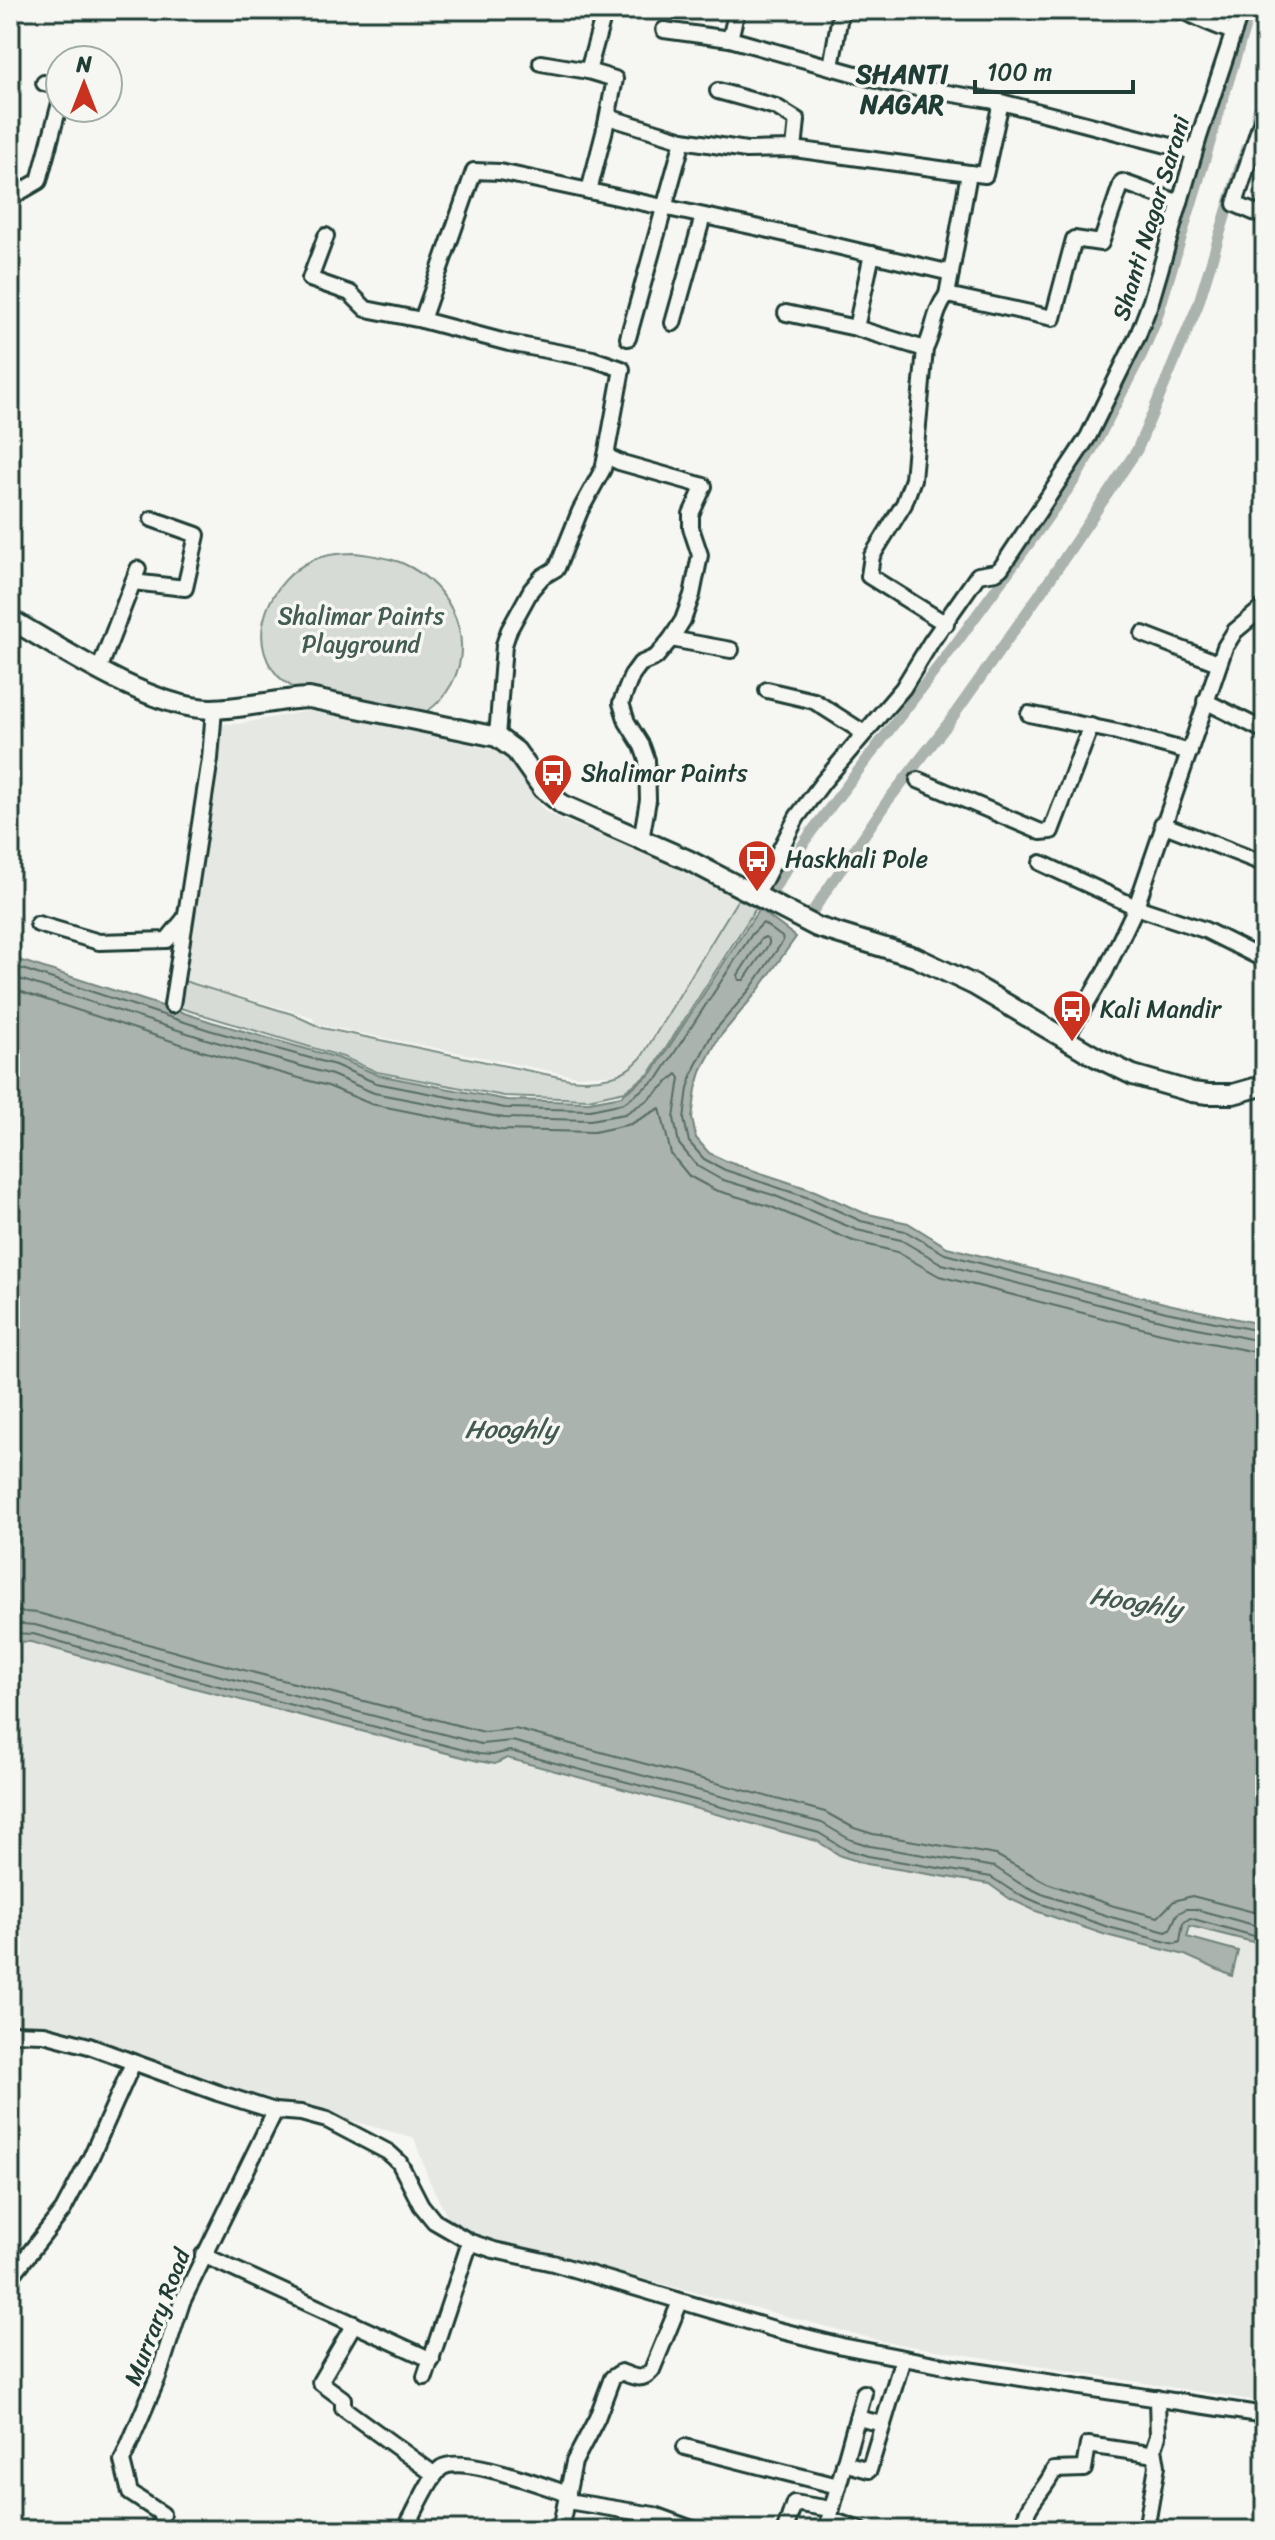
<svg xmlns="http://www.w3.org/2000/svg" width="1275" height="2540" viewBox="0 0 1275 2540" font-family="Sriracha,sans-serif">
	<rect width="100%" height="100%" fill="#f6f6f2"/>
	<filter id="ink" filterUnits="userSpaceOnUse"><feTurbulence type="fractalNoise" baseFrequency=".0125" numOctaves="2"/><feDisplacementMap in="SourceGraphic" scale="16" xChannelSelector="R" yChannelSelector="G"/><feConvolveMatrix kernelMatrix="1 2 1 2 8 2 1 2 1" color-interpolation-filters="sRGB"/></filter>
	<g filter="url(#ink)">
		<!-- built -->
		<g fill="#e6e8e4">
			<path d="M319 709 497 751 515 766 544 810 560 819 740 893 639 1058 632 1065 611 1075 575 1076 315 1024 312 1017 181 979 219 729 223 724H237Z"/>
			<path d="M12 1641 31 1642 478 1761 507 1758 817 1841 841 1856 989 1884 1010 1899 1036 1911 1106 1935 1185 1955 1231 1976 1238 1951 1187 1937 1190 1926 1253 1942 1265 1948V2402L886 2342 490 2239 450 2222 429 2180 414 2138 248 2092 63 2031 34 2024 10 2025Z"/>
		</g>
		<!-- green -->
		<g fill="#d6dbd6" stroke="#7a8c85" stroke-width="2">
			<path d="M355 553C371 555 387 557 402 563 453 585 480 646 446 693 439 702 429 713 417 715 404 716 378 708 363 705 336 700 298 697 278 676 243 638 271 578 313 560 326 554 340 553 355 553Z"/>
			<path d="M741 894 758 905 650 1073 625 1091 588 1099 504 1096 377 1072 343 1057 177 1007 181 980 292 1014 322 1028 569 1079C596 1082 622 1079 641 1058Z"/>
		</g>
		<!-- water -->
		<path fill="#aab3ae" stroke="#72847d" stroke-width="2" d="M759 909 796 937 757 992 718 1039 702 1069 696 1089 692 1118 696 1138 709 1153 728 1162 815 1191 864 1213 908 1223 947 1247 1168 1304 1265 1325V1948L1253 1942 1190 1926 1187 1937 1238 1951 1232 1976 1185 1955 1106 1935 1036 1911 1010 1899 989 1884 867 1864 841 1856 817 1841 507 1758 495 1764 478 1761 194 1688 31 1642 10 1641V957L212 1022 338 1058 378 1075 507 1100 589 1102 621 1096 652 1073Z"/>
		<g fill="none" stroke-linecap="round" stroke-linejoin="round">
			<!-- shore -->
			<g stroke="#576c65" stroke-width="2">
				<path d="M765 937 769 940V944L744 980H739L738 975 761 939Z"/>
				<path d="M10 965 209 1030 335 1065 376 1083 505 1108 590 1110 624 1103 658 1078 752 934 763 923 782 937 783 941 751 988 712 1034 695 1067 688 1088 684 1119 689 1142 704 1159 725 1170 812 1199 861 1221 905 1231 945 1254 1166 1312 1265 1332"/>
				<path d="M10 976 206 1039 332 1075 374 1093 504 1118 590 1120 625 1114 649 1099 677 1074 680 1078 674 1118 679 1144 697 1166 720 1179 773 1195 857 1230 901 1240 942 1264 1164 1321 1265 1342"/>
				<path d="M10 988 202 1051 328 1086 371 1104 501 1130 594 1132 631 1124 660 1108 671 1154 689 1176 715 1190 769 1206 853 1241 897 1252 939 1276 1161 1333 1265 1354"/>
				<path d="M10 1611 38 1613 201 1659 484 1732 515 1729 825 1812 854 1828 873 1834 996 1855 1047 1883 1114 1906 1158 1917 1174 1901 1192 1896 1265 1915"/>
				<path d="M10 1623 35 1625 198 1670 481 1744 512 1741 822 1823 849 1839 870 1846 995 1867 1019 1883 1042 1894 1111 1917 1166 1932 1170 1930 1177 1914 1186 1909H1195L1265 1928"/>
				<path d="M10 1633 33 1634 196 1680 479 1754 492 1755 510 1751 819 1833 845 1849 868 1856 991 1877 1014 1892 1039 1903 1108 1927 1175 1944 1180 1942 1183 1923 1190 1918 1265 1939"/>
			</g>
			<!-- canal -->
			<g stroke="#aab3ae" stroke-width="11">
				<path d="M1256 117 1265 91"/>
				<path d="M783 902 771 893 812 831 957 642 1028 545 1076 478 1098 439 1142 354 1156 321 1250 10"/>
				<path d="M802 918 806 921 886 803 947 725 1051 578 1137 450 1198 305 1246 148"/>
			</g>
			<!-- minor casing -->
			<g stroke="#1f3d34" stroke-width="20">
				<g id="minor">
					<path d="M605 10 588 71 615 79 605 129 589 191 500 172 474 171 422 320 509 343 593 359 622 369 606 456 619 462 704 486 691 514V528L700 555 692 595 683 620 671 639 656 657 640 664 632 675 621 703 627 722 642 746 647 760 648 800 641 840"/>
					<path d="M1179 10C1198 17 1214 26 1234 32"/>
					<path d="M664 30 730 39 888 83 1001 102"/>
					<path d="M730 39 737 10"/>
					<path d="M541 63 588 71"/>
					<path d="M831 67 841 10"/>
					<path d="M44 83 60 87"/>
					<path d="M718 91 776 107 797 120 794 149"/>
					<path d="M1265 110 1235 204 1265 217"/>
					<path d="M608 117 683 140"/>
					<path d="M589 191 760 228 951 273 947 295 1053 318 1074 239 1101 243 1122 182 1180 203"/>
					<path d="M10 194 15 195 39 181 60 103"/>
					<path d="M326 236 310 279 350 293 366 309 422 320"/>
					<path d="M951 273 969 173 985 175 1001 102 1194 152"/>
					<path d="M786 313 856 328 925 349"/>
					<path d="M673 323 703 216"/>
					<path d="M856 328 872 254"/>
					<path d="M628 338 683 140 746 150 794 149 969 173"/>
					<path d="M133 582 185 588 197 535 152 519"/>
					<path d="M946 624 869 576 872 556 904 504 913 479 925 349C935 330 933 313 947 295"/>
					<path d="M1143 634 1218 663"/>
					<path d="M671 639 731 650"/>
					<path d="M99 670 138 569"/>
					<path d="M767 690 814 701 864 733"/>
					<path d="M1205 701 1265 731"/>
					<path d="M1029 714 1117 732 1190 752"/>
					<path d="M497 737 504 645 509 630 531 590 542 577 557 568 580 511 603 469 606 456"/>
					<path d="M918 780 1041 832 1051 831 1091 726"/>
					<path d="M1162 824 1265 864"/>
					<path d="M1041 863 1136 907 1205 930 1265 960"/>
					<path d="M757 894 797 817 823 782 903 688 931 642 978 575 996 572 1001 568 1088 437 1138 335 1151 301 1199 137 1241 10"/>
					<path d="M38 924 99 942 167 940 185 918"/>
					<path d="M172 1005 210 759 214 709"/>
					<path d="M1066 1038 1105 972 1136 907 1225 647 1235 631 1265 606"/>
					<path d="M10 2033 44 2034 89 2046 218 2093 275 2111 301 2113 327 2120 388 2152 399 2162 421 2205 434 2221 470 2242 494 2250 553 2263 774 2329 842 2346 955 2368 1265 2415"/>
					<path d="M203 2255 432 2360"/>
					<path d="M10 2278 63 2210 90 2159 133 2063"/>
					<path d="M354 2324 320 2382 343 2399V2408L435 2475"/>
					<path d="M425 2377 470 2242"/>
					<path d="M857 2418 883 2424 903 2358"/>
					<path d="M685 2447 838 2486"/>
					<path d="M844 2463 869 2470 883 2424"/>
					<path d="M567 2501 654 2515 695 2530"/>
					<path d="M409 2522C417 2508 430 2477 441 2468 462 2454 543 2486 568 2494"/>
					<path d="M159 2530 162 2514 130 2493 122 2461 158 2377 182 2302 275 2111"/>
					<path d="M560 2530 574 2462 597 2418 612 2378 621 2372C634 2377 642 2382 652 2370L680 2302"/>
					<path d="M785 2530 794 2503 831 2509"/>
					<path d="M860 2530 829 2519 864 2393"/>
					<path d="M1023 2530C1024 2504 1044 2493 1054 2470L1084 2469 1088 2445 1155 2455"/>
					<path d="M1146 2530 1157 2466 1154 2448 1158 2436 1157 2398"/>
				</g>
			</g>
			<!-- major casing -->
			<g stroke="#1f3d34" stroke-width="24">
				<path id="major" d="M10 619C63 650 151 708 211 709 244 709 276 699 309 698L497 737 516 751 543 789 563 805 688 860 817 927 915 957 974 985 1096 1057 1133 1075 1192 1092 1208 1094H1233L1265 1085"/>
			</g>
			<!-- minor -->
			<use href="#minor" stroke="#f6f6f2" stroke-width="14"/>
			<!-- major -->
			<use href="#major" stroke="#f6f6f2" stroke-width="18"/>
		</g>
	</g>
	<!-- icons -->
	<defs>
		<g id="bus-pin" transform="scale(2)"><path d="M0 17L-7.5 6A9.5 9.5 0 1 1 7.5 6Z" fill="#c8321e" stroke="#f6f6f2"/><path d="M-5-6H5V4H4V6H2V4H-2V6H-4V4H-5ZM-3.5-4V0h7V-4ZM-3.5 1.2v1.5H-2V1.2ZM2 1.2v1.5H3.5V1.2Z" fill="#fff"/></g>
	</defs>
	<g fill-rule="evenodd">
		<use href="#bus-pin" x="553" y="773"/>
		<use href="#bus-pin" x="757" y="859"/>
		<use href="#bus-pin" x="1072" y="1009"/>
	</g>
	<g text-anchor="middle" stroke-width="7" stroke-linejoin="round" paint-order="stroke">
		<!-- street labels -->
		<g font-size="24" fill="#1f3d34" stroke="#f6f6f2">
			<text transform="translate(1151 218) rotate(-73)" y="8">Shanti Nagar Sarani</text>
			<text transform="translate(157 2317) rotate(-69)" y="8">Murrary Road</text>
		</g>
		<!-- park labels -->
		<g font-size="24" fill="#445d54" stroke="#f6f6f2">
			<text x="361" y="624">Shalimar Paints<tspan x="361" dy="28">Playground</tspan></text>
		</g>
		<!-- poi labels -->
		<g font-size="24" fill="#1f3d34" stroke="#f6f6f2" text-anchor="start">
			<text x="581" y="781">Shalimar Paints</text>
			<text x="785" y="867">Haskhali Pole</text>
			<text x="1100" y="1017">Kali Mandir</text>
		</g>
		<!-- neighbourhood labels -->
		<g font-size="26" font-weight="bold" fill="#1f3d34" stroke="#f6f6f2">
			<text x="902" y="83">SHANTI<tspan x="902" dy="30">NAGAR</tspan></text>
		</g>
		<!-- water labels -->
		<g font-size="26" font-style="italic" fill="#425a52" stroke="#f6f6f2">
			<text x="511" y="1438">Hooghly</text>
			<text transform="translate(1136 1602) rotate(9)" y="9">Hooghly</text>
		</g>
	</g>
	<!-- margin -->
	<rect width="1275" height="2540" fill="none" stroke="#f6f6f2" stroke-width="40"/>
	<rect x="20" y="20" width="1235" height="2500" fill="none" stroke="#1f3d34" stroke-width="3" filter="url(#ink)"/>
	<!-- north arrow -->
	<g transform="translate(84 84)"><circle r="38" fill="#f6f6f2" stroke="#a0aca6" stroke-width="2"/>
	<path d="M0-6L14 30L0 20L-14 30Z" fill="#c8321e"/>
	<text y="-12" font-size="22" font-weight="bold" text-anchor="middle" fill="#1f3d34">N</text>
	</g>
	<!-- scale -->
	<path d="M975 80v12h158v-12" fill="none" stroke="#1f3d34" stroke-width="4"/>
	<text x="987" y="80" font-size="24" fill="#1f3d34" stroke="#f6f6f2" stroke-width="6" paint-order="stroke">100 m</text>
</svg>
